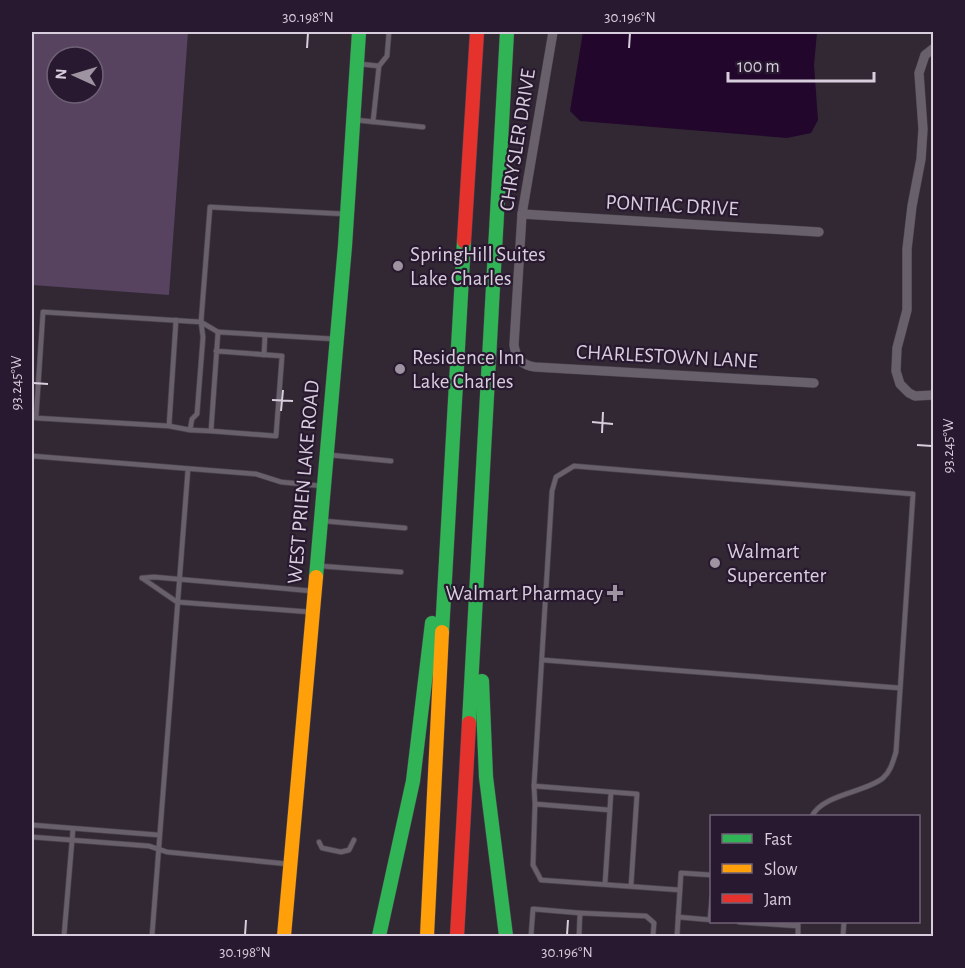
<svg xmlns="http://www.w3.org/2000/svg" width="965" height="968" viewBox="0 0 965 968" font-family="'Alegreya Sans',sans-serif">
	<rect width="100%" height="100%" fill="#312834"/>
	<!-- green -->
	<path fill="#574260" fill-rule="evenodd" d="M32 32H188L169 295 32 285ZM57 57H93V93H57Z"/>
	<!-- water -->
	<path fill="#22062c" d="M583 32H817L814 65 818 120 811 133 787 138 580 121 570 111Z"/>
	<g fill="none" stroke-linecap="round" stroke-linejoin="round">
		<!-- lane casing -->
		<g stroke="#4b434e" stroke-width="6">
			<g id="lane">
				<path d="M360 64 379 66"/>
				<path d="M356 120 423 127"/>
				<path d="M373 122 379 66 387 56 389 32"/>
				<path d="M218 332 201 322 43 312 36 418 169 426 190 430 192 419 197 414 203 337 201 322 210 207 345 214"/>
				<path d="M216 351 282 356 276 436 211 431 218 332 335 339"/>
				<path d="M264 355 265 335"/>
				<path d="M169 426 176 320"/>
				<path d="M190 430 211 431"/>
				<path d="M330 455 391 461"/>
				<path d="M32 456 256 474 281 482 322 486"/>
				<path d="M324 521 405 528"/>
				<path d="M320 566 401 572"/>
				<path d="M142 578 177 602 310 612"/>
				<path d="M142 578 154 577 312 591"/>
				<path d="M543 660 900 688"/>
				<path d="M534 786 535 804"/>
				<path d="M610 810 535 804 533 865 541 880 680 890"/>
				<path d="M32 825 159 835"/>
				<path d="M32 837 149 846 167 852 288 864"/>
				<path d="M319 842 322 848 341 852 349 850 354 840"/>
				<path d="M605 884 611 792"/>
				<path d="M631 886 637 794 534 786 552 491 556 477 574 466 913 494 896 752C893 761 891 771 883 778 867 792 823 794 812 816"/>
				<path d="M678 917 712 920"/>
				<path d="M710 919 712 897"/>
				<path d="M739 922 798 926"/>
				<path d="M798 922V936"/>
				<path d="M64 936 73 829"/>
				<path d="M152 936 188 469"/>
				<path d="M531 936 533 909 580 913"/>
				<path d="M579 936 580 913 646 916 654 923 653 936"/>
				<path d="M677 936 681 873 712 875"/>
				<path d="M843 936 844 922"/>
			</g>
		</g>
		<!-- street casing -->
		<g stroke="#4b434e" stroke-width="10">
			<g id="street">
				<path d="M553 32 522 214 514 345C516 358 521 365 535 367L814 383"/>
				<path d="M934 48 925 55 919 73 923 129 921 159 912 206 907 249V310L897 348 896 371 900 384 909 393 915 396 934 395"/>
				<path d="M522 214 819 232"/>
			</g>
		</g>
		<!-- fast casing -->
		<g stroke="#4b434e" stroke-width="15">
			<g id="fast">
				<path d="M316 577 345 246 359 32"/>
				<path d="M442 632 464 241"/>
				<path d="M482 681 486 777 506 936"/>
				<path d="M469 723 507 32"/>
				<path d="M379 936 413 781 432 623"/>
			</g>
		</g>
		<!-- slow casing -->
		<g stroke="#4b434e" stroke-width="15">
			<g id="slow">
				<path d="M284 936 316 577"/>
				<path d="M427 936 442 632"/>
			</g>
		</g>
		<!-- jam casing -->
		<g stroke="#4b434e" stroke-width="15">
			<g id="jam">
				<path d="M464 241 477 32"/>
				<path d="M457 936 469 723"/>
			</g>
		</g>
		<!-- lane -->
		<use href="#lane" stroke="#68616b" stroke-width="4.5"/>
		<!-- street -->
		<use href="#street" stroke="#68616b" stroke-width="9"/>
		<!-- fast -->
		<use href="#fast" stroke="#30b455" stroke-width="14"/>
		<!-- slow -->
		<use href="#slow" stroke="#ff9f0a" stroke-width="14"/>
		<!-- jam -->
		<use href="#jam" stroke="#e5322d" stroke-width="14"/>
	</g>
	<!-- ticks -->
	<path fill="none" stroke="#d7cddc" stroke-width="2" d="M307 48 308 33M629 48 630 33M33 383 48 384M272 400 293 401M281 411 283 390M592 422 613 424M602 433 603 412M917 445 932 446M245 935 246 920M567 935 568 920"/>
	<!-- markers -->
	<g fill="#9d93a1" stroke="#291930" stroke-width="2">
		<circle cx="398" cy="266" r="6"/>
		<circle cx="400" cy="369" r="6"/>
		<circle cx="715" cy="563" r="6"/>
		<path d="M612 584h6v6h6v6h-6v6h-6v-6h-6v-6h6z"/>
	</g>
	<g text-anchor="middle" stroke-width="4.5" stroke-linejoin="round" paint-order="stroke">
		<!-- street labels -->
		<g font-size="21" fill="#d7cddc" stroke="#291930">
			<text transform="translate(517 140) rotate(-81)" y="7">CHRYSLER DRIVE</text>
			<text transform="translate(672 205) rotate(3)" y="7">PONTIAC DRIVE</text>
			<text transform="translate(667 356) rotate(3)" y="7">CHARLESTOWN LANE</text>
			<text transform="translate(303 482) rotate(-85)" y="7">WEST PRIEN LAKE ROAD</text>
		</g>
		<!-- poi labels -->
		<g font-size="21" fill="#d7cddc" stroke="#291930" text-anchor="start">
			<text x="410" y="261">SpringHill Suites<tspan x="410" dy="24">Lake Charles</tspan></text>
			<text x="412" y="364">Residence Inn<tspan x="412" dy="24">Lake Charles</tspan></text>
			<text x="727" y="558">Walmart<tspan x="727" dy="24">Supercenter</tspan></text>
			<text x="603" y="600" text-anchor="end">Walmart Pharmacy</text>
		</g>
	</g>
	<!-- border -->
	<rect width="965" height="968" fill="none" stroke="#291930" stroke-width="66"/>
	<!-- legend -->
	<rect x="710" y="815" width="210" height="108" fill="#291930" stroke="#6f6175" stroke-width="1.5"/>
	<rect x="722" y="834" width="30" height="9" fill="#30b455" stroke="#6f6175" stroke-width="1.5"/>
	<text x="764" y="845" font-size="18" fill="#d7cddc">Fast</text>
	<rect x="722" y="864" width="30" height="9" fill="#ff9f0a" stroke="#6f6175" stroke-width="1.5"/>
	<text x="764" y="875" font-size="18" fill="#d7cddc">Slow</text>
	<rect x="722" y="894" width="30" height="9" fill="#e5322d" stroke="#6f6175" stroke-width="1.5"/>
	<text x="764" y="905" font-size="18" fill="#d7cddc">Jam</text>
	<!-- north arrow -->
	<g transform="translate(75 75) rotate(274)"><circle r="28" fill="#291930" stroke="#6f6175" stroke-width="1.5"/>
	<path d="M0-4.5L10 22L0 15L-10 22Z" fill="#9d93a1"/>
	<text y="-9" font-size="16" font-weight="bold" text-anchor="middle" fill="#d7cddc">N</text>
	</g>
	<!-- scale -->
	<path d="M728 72v9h146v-9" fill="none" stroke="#d7cddc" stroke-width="3"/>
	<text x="737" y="72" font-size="18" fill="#d7cddc" stroke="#291930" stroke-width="4.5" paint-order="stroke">100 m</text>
	<rect x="33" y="33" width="899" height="902" fill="none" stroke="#d7cddc" stroke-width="2"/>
	<g font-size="15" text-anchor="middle" fill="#d7cddc">
		<text x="308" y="22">30.198°N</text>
		<text x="630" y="22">30.196°N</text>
		<text transform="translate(16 383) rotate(-90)" y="5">93.245°W</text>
		<text transform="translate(948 446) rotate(-90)" y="5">93.245°W</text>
		<text x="245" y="957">30.198°N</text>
		<text x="567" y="957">30.196°N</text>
	</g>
</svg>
